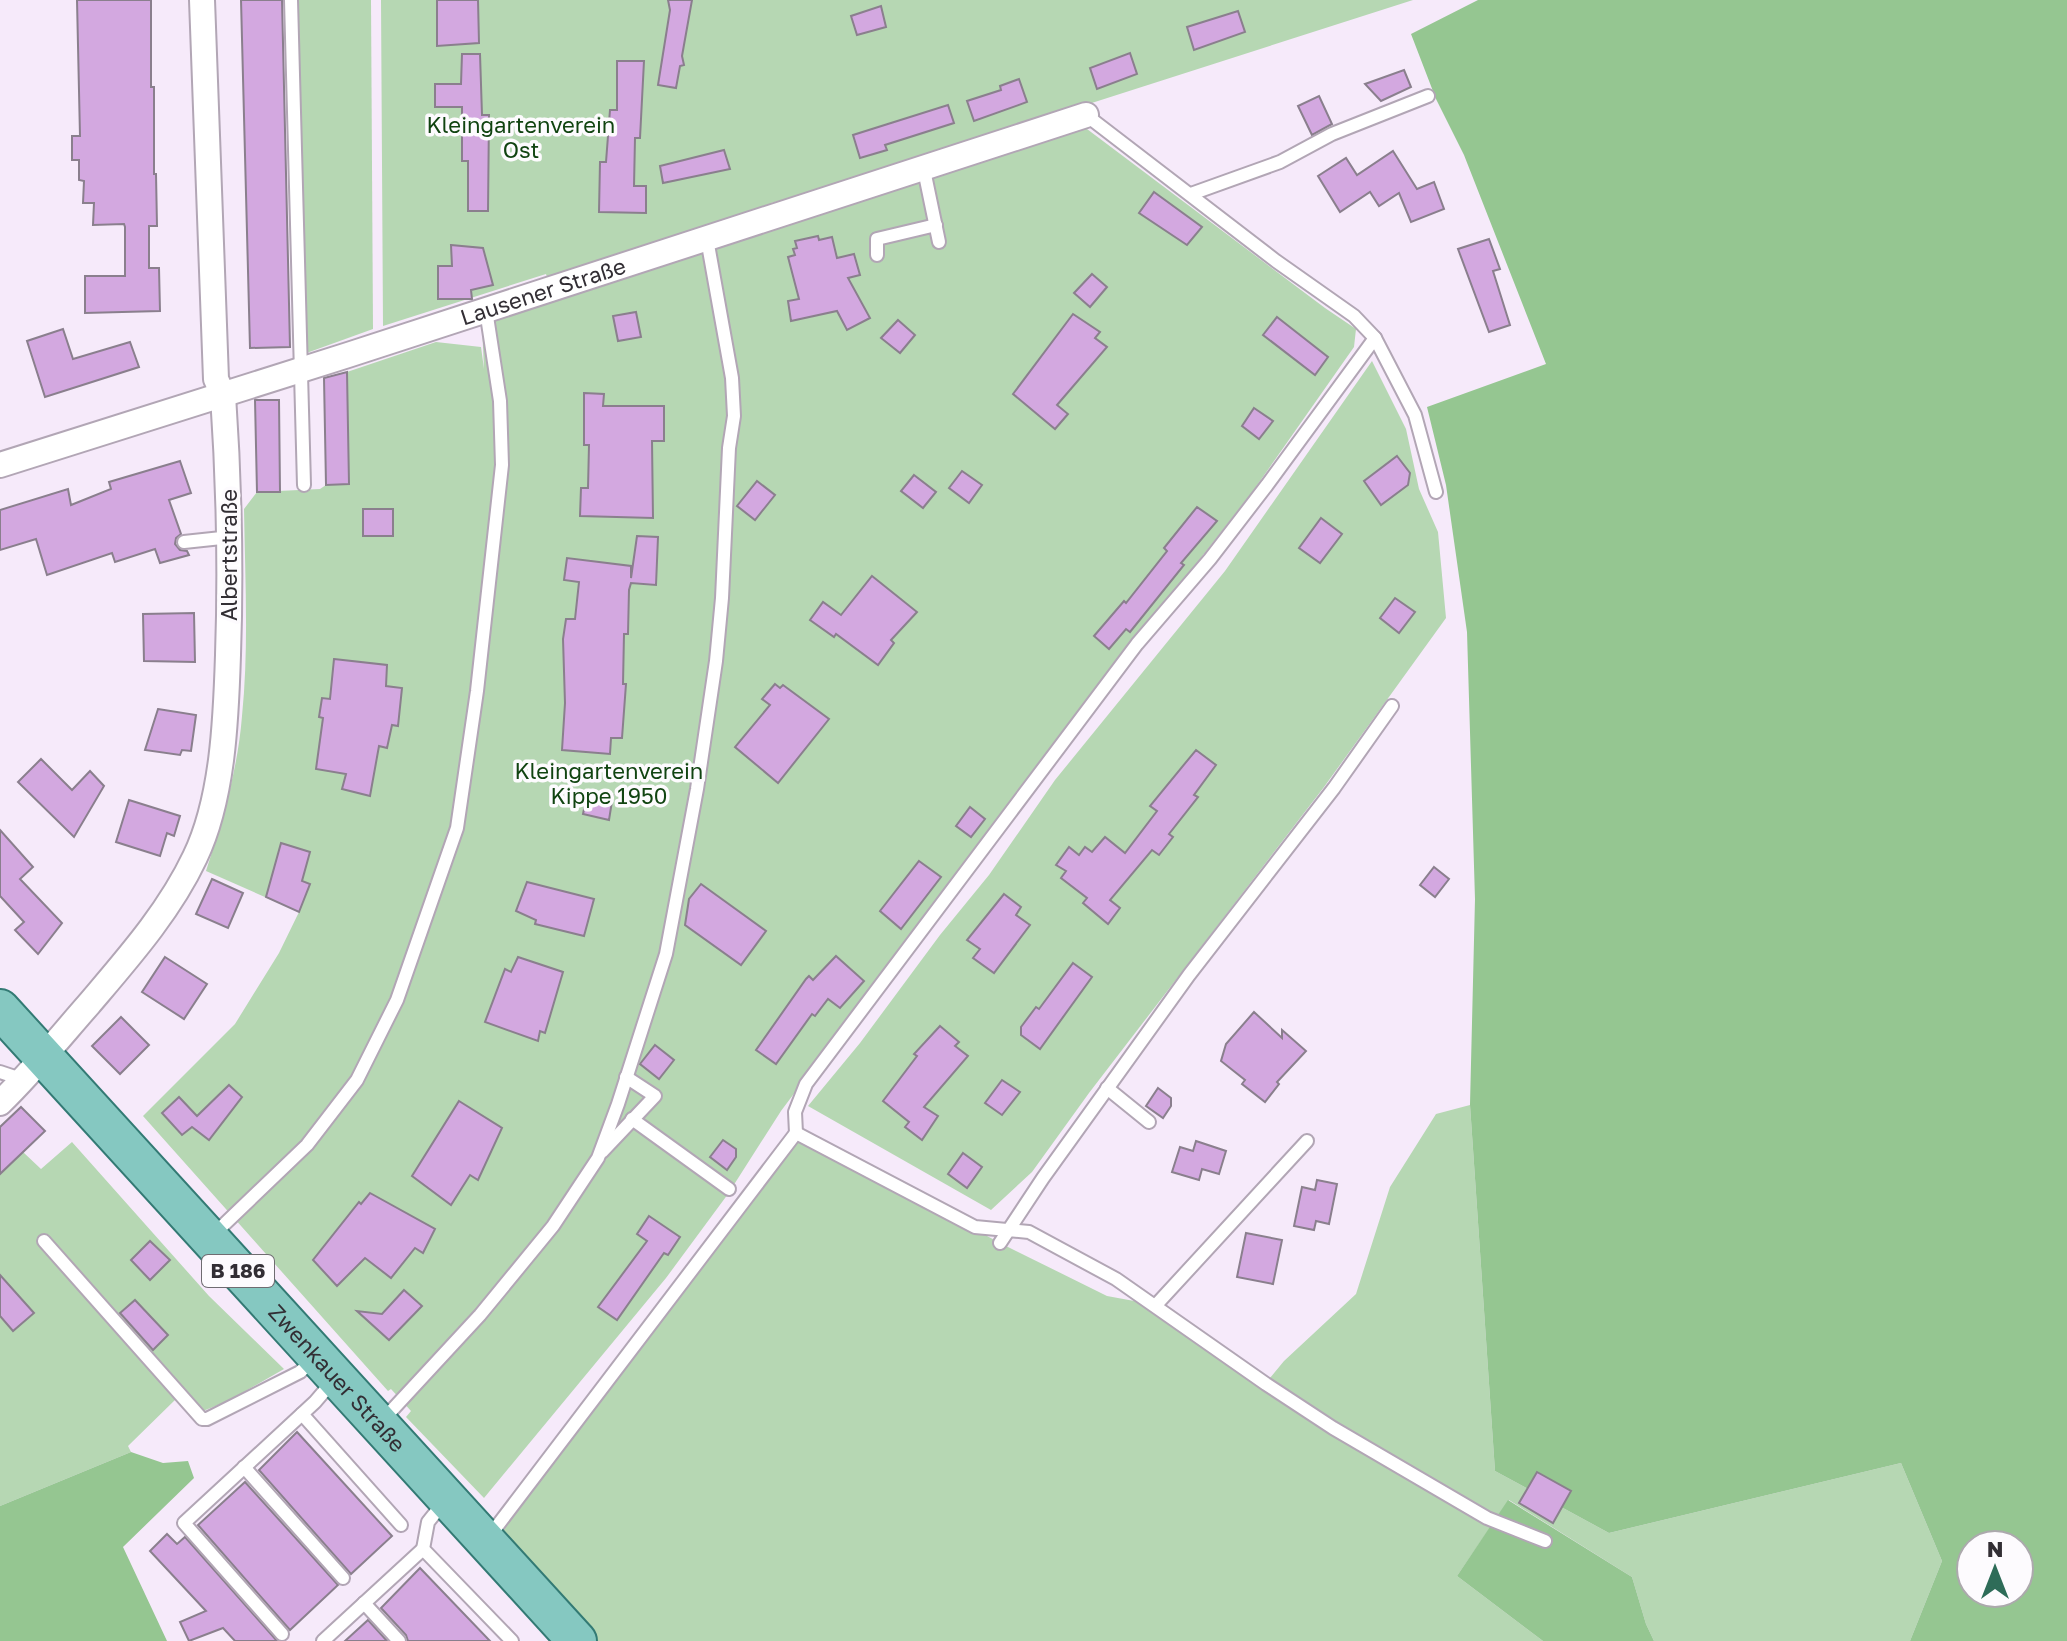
<svg xmlns="http://www.w3.org/2000/svg" width="2067" height="1641" viewBox="0 0 2067 1641" font-family="'Golos Text',sans-serif">
	<rect width="100%" height="100%" fill="#f6eafa"/>
	<!-- green -->
	<g fill="#b6d7b3">
		<path d="M291 0H371L373 329 301 355Z"/>
		<path d="M381 0H1413L780 203 779 201 771 203V206L547 277 546 274 383 326Z"/>
		<path d="M1083 126 1325 308 1356 329 1354 347 1253 491 1055 745 781 1111 728 1194 666 1278 484 1498 406 1417 411 1411 391 1389 388 1391 143 1116 235 1024 279 953 299 912 206 871C222 821 238 769 242 716 249 648 245 577 244 509L257 492 320 489 326 485 349 483 347 372 436 342 481 347 484 369 482 325 496 319V312L927 179 1023 149Z"/>
		<path d="M1372 361 1406 429 1419 489 1438 532 1446 618 1324 787 1089 1093 1032 1172 991 1210 808 1106 860 1043 940 935 989 875 1055 780 1225 571Z"/>
		<path d="M1470 1105 1495 1471 1609 1533 1901 1463 1942 1561 1910 1641H1654L1646 1624 1632 1577 1509 1500 1457 1576 1543 1641H577L486 1541 796 1133 1000 1243 1107 1296 1156 1305 1265 1384 1284 1361 1356 1294 1390 1187 1436 1114Z"/>
		<path d="M72 1142 209 1296 284 1369 228 1401 203 1411 195 1418 176 1399 128 1446 131 1452 0 1506V1174L23 1152 41 1169Z"/>
	</g>
	<!-- forest -->
	<g fill="#95c691" fill-rule="evenodd">
		<path d="M1478 0H2067V1641H1910L1942 1561 1901 1463 1609 1533 1495 1471 1470 1105 1475 899 1467 632 1446 485 1427 407 1546 364 1464 155 1436 99 1411 34ZM1971 1545H2019V1593H1971Z"/>
		<path d="M131 1452 163 1463 188 1461 194 1478 123 1547 167 1641H0V1506Z"/>
		<path d="M1508 1500 1632 1577 1646 1624 1654 1641H1543L1457 1576Z"/>
	</g>
	<!-- building -->
	<g fill="#d3a8e0" stroke="#8a7f8d" stroke-width="2">
		<path d="M77 0H151V87H154V174H156L157 226H149V268H159L160 311 85 313V276H125V227L124 224 93 225 94 203H83L84 181 79 180V160H72V136H80Z"/>
		<path d="M241 0H282L290 347 250 348Z"/>
		<path d="M437 0H478L479 43 437 46Z"/>
		<path d="M668 0H692L682 56 684 65 680 66 676 88 658 85 670 10Z"/>
		<path d="M881 6 886 27 857 35 851 16Z"/>
		<path d="M1238 11 1245 32 1194 50 1187 27Z"/>
		<path d="M1130 53 1137 74 1097 89 1090 68Z"/>
		<path d="M462 54H480L482 115H489L488 211H468V161H462V107H435V84H461Z"/>
		<path d="M617 61H644L640 138H635L634 186H646V213L599 212 600 162H606L610 110H617Z"/>
		<path d="M1404 70 1411 87 1381 101 1365 84Z"/>
		<path d="M1019 79 1027 102 974 121 967 101 1001 90 1000 86Z"/>
		<path d="M1319 96 1332 124 1312 135 1298 106Z"/>
		<path d="M948 105 954 123 885 145 887 150 860 158 853 135Z"/>
		<path d="M724 150 730 169 663 183 660 166Z"/>
		<path d="M1393 151 1417 189 1434 182 1444 209 1411 222 1399 193 1379 206 1370 192 1340 212 1318 176 1346 158 1357 175Z"/>
		<path d="M1154 192 1202 227 1187 245 1139 213Z"/>
		<path d="M818 236 819 240 832 237 837 258 854 254 860 275 848 278 870 318 847 330 837 311 791 321 788 301 799 299 788 257 795 255 793 249 797 248 795 241Z"/>
		<path d="M1489 239 1500 269 1493 271 1510 325 1489 332 1458 249Z"/>
		<path d="M451 245 483 248 493 285 471 290 472 299H438V266H452Z"/>
		<path d="M1092 274 1107 287 1090 307 1074 293Z"/>
		<path d="M636 312 641 337 618 341 613 316Z"/>
		<path d="M1073 314 1100 332 1095 338 1107 347 1057 405 1068 414 1055 429 1013 394Z"/>
		<path d="M1277 317 1328 357 1315 375 1263 335Z"/>
		<path d="M898 320 915 335 900 353 881 338Z"/>
		<path d="M63 329 73 359 130 342 139 367 45 397 27 341Z"/>
		<path d="M347 372 349 484 326 485 324 378Z"/>
		<path d="M584 393 604 394 603 406H664V441H652L653 518 580 516 581 488H588L589 445H584Z"/>
		<path d="M255 400H279L280 492H257Z"/>
		<path d="M1254 408 1273 421 1259 439 1242 426Z"/>
		<path d="M1397 456 1410 473 1408 485 1381 505 1364 481Z"/>
		<path d="M180 461 191 493 169 500 181 534 176 538 175 544 180 550 187 551 189 555 160 563 155 549 115 562 112 553 47 575 36 539 0 550V510L68 489 71 505 111 489 109 482Z"/>
		<path d="M962 471 982 485 969 503 949 488Z"/>
		<path d="M914 475 936 492 923 508 901 491Z"/>
		<path d="M757 481 775 495 755 520 737 506Z"/>
		<path d="M1197 507 1217 521 1181 563 1184 565 1130 632 1126 629 1109 649 1094 636 1124 601 1126 603 1167 551 1164 548Z"/>
		<rect x="363" y="509" width="30" height="27"/>
		<path d="M1321 518 1342 534 1320 563 1299 548Z"/>
		<path d="M637 536 658 537 656 585 631 583 629 590 628 634H624L623 684H626L622 738H611L610 754 562 750 565 703 563 639 566 619H575L579 582 564 580 567 558 631 566V578Z"/>
		<path d="M872 576 917 612 891 640 894 643 878 665 836 634 834 637 810 620 823 602 841 615Z"/>
		<path d="M1395 598 1415 612 1399 633 1380 618Z"/>
		<path d="M194 613 195 662 144 661 143 614Z"/>
		<path d="M334 659 387 665 386 686 402 688 398 726 392 725 387 748 379 746 370 796 342 789 346 774 316 769 323 718 319 717 322 698 330 699Z"/>
		<path d="M775 684 780 688 783 685 829 719 778 783 735 747 770 705 762 699Z"/>
		<path d="M158 709 196 715 191 751 182 750 180 755 145 750Z"/>
		<path d="M1196 750 1216 765 1194 795 1198 797 1169 834 1173 837 1159 855 1152 850 1110 900 1120 908 1108 924 1083 903 1087 898 1061 878 1066 871 1056 865 1069 847 1079 855 1085 847 1092 852 1105 837 1125 853 1157 811 1150 806Z"/>
		<path d="M41 759 72 790 90 771 104 786 74 837 18 782Z"/>
		<path d="M588 790 613 795 609 820 583 814Z"/>
		<path d="M129 800 180 816 174 836 167 833 160 856 116 842Z"/>
		<path d="M970 807 985 819 971 837 956 826Z"/>
		<path d="M0 830 33 867 20 879 62 923 38 954 15 930 24 922 0 896Z"/>
		<path d="M281 843 310 852 302 881 310 884 299 912 266 897Z"/>
		<path d="M919 861 941 877 901 929 880 911Z"/>
		<path d="M1434 867 1449 879 1435 897 1420 885Z"/>
		<path d="M212 879 243 893 228 928 196 914Z"/>
		<path d="M527 882 594 899 584 936 535 924 536 920 516 911Z"/>
		<path d="M701 884 766 931 741 965 685 925 689 899Z"/>
		<path d="M1004 894 1021 907 1016 915 1030 925 994 973 973 958 980 949 967 940Z"/>
		<path d="M836 956 864 981 840 1008 828 999 815 1016 812 1014 776 1064 756 1050 806 979 809 976 813 980Z"/>
		<path d="M165 957 207 984 184 1019 142 992Z"/>
		<path d="M518 957 563 972 545 1033 540 1031 538 1041 485 1022 505 969 511 972Z"/>
		<path d="M1073 963 1092 977 1040 1049 1021 1035V1027L1036 1007 1039 1009Z"/>
		<path d="M1254 1012 1282 1038V1030L1306 1051 1277 1082 1279 1084 1265 1102 1242 1084 1245 1080 1221 1061 1226 1044Z"/>
		<path d="M121 1017 149 1045 120 1074 92 1046Z"/>
		<path d="M940 1026 959 1042 955 1046 968 1056 924 1107 938 1116 922 1140 905 1127 909 1122 883 1101 917 1056 914 1054Z"/>
		<path d="M655 1045 674 1060 659 1079 640 1064Z"/>
		<path d="M1002 1080 1020 1092 1002 1115 985 1103Z"/>
		<path d="M229 1085 242 1097 209 1140 192 1127 182 1135 162 1113 179 1097 197 1116Z"/>
		<path d="M1158 1088 1171 1098V1106L1163 1118 1146 1106Z"/>
		<path d="M459 1101 502 1128 478 1180 470 1175 451 1205 412 1176Z"/>
		<path d="M21 1107 45 1131 0 1174V1127Z"/>
		<path d="M723 1140 736 1149V1157L727 1170 710 1157Z"/>
		<path d="M1196 1141 1226 1151 1219 1174 1202 1169 1199 1180 1172 1172 1180 1147 1193 1151Z"/>
		<path d="M963 1153 982 1167 967 1188 948 1174Z"/>
		<path d="M1317 1180 1337 1184 1329 1224 1316 1221 1314 1230 1294 1226 1302 1187 1315 1190Z"/>
		<path d="M370 1193 435 1229 423 1253 415 1248 391 1278 365 1258 337 1286 313 1260 359 1202 361 1204Z"/>
		<path d="M649 1216 680 1237 668 1255 664 1253 617 1320 598 1307 647 1241 637 1234Z"/>
		<path d="M1246 1233 1282 1240 1273 1284 1237 1277Z"/>
		<path d="M150 1241 170 1260 150 1280 131 1260Z"/>
		<path d="M0 1275 34 1313 13 1331 0 1316Z"/>
		<path d="M404 1290 422 1306 389 1340 357 1311 382 1314Z"/>
		<path d="M135 1300 168 1335 153 1350 120 1313Z"/>
		<path d="M297 1432 392 1536 351 1574 259 1470Z"/>
		<path d="M1537 1472 1571 1491 1553 1523 1519 1503Z"/>
		<path d="M245 1482 338 1585 290 1630 198 1525Z"/>
		<path d="M167 1534 177 1544 185 1537 277 1641H235L223 1628 189 1641 180 1622 206 1611 150 1551Z"/>
		<path d="M420 1568 490 1641H408L406 1635 381 1608Z"/>
		<path d="M368 1620 387 1641H345Z"/>
	</g>
	<g fill="none" stroke-linecap="round" stroke-linejoin="round">
		<!-- lane casing -->
		<g stroke="#b2a6b5" stroke-width="16">
			<g id="lane">
				<path d="M291 0 304 485"/>
				<path d="M1086 115 1276 261 1354 316 1375 338 1415 415 1436 492"/>
				<path d="M924 170 939 242"/>
				<path d="M1191 194 1280 162 1332 134 1428 96"/>
				<path d="M877 255V239L936 225"/>
				<path d="M184 542 231 537"/>
				<path d="M0 1072 24 1080"/>
				<path d="M1107 1088 1149 1122"/>
				<path d="M632 1119 729 1189"/>
				<path d="M796 1133 795 1112 806 1084 1137 644 1210 559 1267 485 1375 338"/>
				<path d="M602 1152 655 1096 626 1077"/>
				<path d="M212 1236 307 1145 357 1080 397 1000 457 828 477 691 502 465 500 401 486 310"/>
				<path d="M44 1241 202 1419H207L300 1372 313 1360"/>
				<path d="M1000 1243 1043 1178 1189 975 1334 788 1392 706"/>
				<path d="M1156 1305 1307 1141"/>
				<path d="M302 1414 401 1525"/>
				<path d="M381 1422 480 1315 553 1226 598 1158 618 1104 666 954 697 789 716 661 722 598 729 448 734 416 732 378 707 239"/>
				<path d="M244 1467 343 1578"/>
				<path d="M444 1502 428 1522 423 1549 512 1641"/>
				<path d="M488 1538 796 1133 975 1227 1029 1232 1116 1279 1266 1384 1333 1428 1487 1518 1545 1541"/>
				<path d="M364 1603 399 1641"/>
				<path d="M282 1634 184 1523 315 1402 333 1381"/>
				<path d="M323 1641 423 1549"/>
			</g>
		</g>
		<!-- street casing -->
		<g stroke="#b2a6b5" stroke-width="28">
			<g id="street">
				<path id="s1" d="M0 465 348 355 1086 115"/>
				<path d="M0 1103C32 1072 60 1037 89 1004 128 958 169 912 195 857 223 799 226 719 228 655 231 568 229 482 223 395L216 379 202 0"/>
			</g>
		</g>
		<!-- primary casing -->
		<g stroke="#337a74" stroke-width="42">
			<g id="primary">
				<path id="s2" d="M0 1009 577 1641"/>
			</g>
		</g>
		<!-- lane -->
		<use href="#lane" stroke="#fff" stroke-width="12"/>
		<!-- street -->
		<use href="#street" stroke="#fff" stroke-width="24"/>
		<!-- primary -->
		<use href="#primary" stroke="#85c8c1" stroke-width="38"/>
	</g>
	<g text-anchor="middle" stroke-width="7" stroke-linejoin="round" paint-order="stroke">
		<!-- shield labels -->
		<rect fill="#fdfbfe" stroke="#6f6c71" stroke-width="2" x="202" y="1255" width="72" height="32" rx="6"/>
		<g font-size="20" font-weight="bold" fill="#322e34">
			<text x="238" y="1278">B 186</text>
		</g>
		<!-- park labels -->
		<g font-size="22" fill="#141" stroke="#fdfbfe">
			<text x="521" y="133">Kleingartenverein<tspan x="521" dy="25">Ost</tspan></text>
			<text x="609" y="779">Kleingartenverein<tspan x="609" dy="25">Kippe 1950</tspan></text>
		</g>
		<!-- street labels -->
		<g font-size="22" fill="#322e34" stroke="#fdfbfe">
			<text dy="8" stroke="none"><textPath href="#s1" startOffset="570">Lausener Straße</textPath></text>
			<text transform="translate(229 555) rotate(-90)" y="8">Albertstraße</text>
			<text dy="8" stroke="none"><textPath href="#s2" startOffset="500">Zwenkauer Straße</textPath></text>
		</g>
	</g>
	<!-- north arrow -->
	<g transform="translate(1995 1569)"><circle r="38" fill="#fdfbfe" stroke="#aca9ad" stroke-width="2"/>
	<path d="M0-6L14 30L0 20L-14 30Z" fill="#2e6c58"/>
	<text y="-12" font-size="22" font-weight="bold" text-anchor="middle" fill="#322e34">N</text>
	</g>
</svg>
